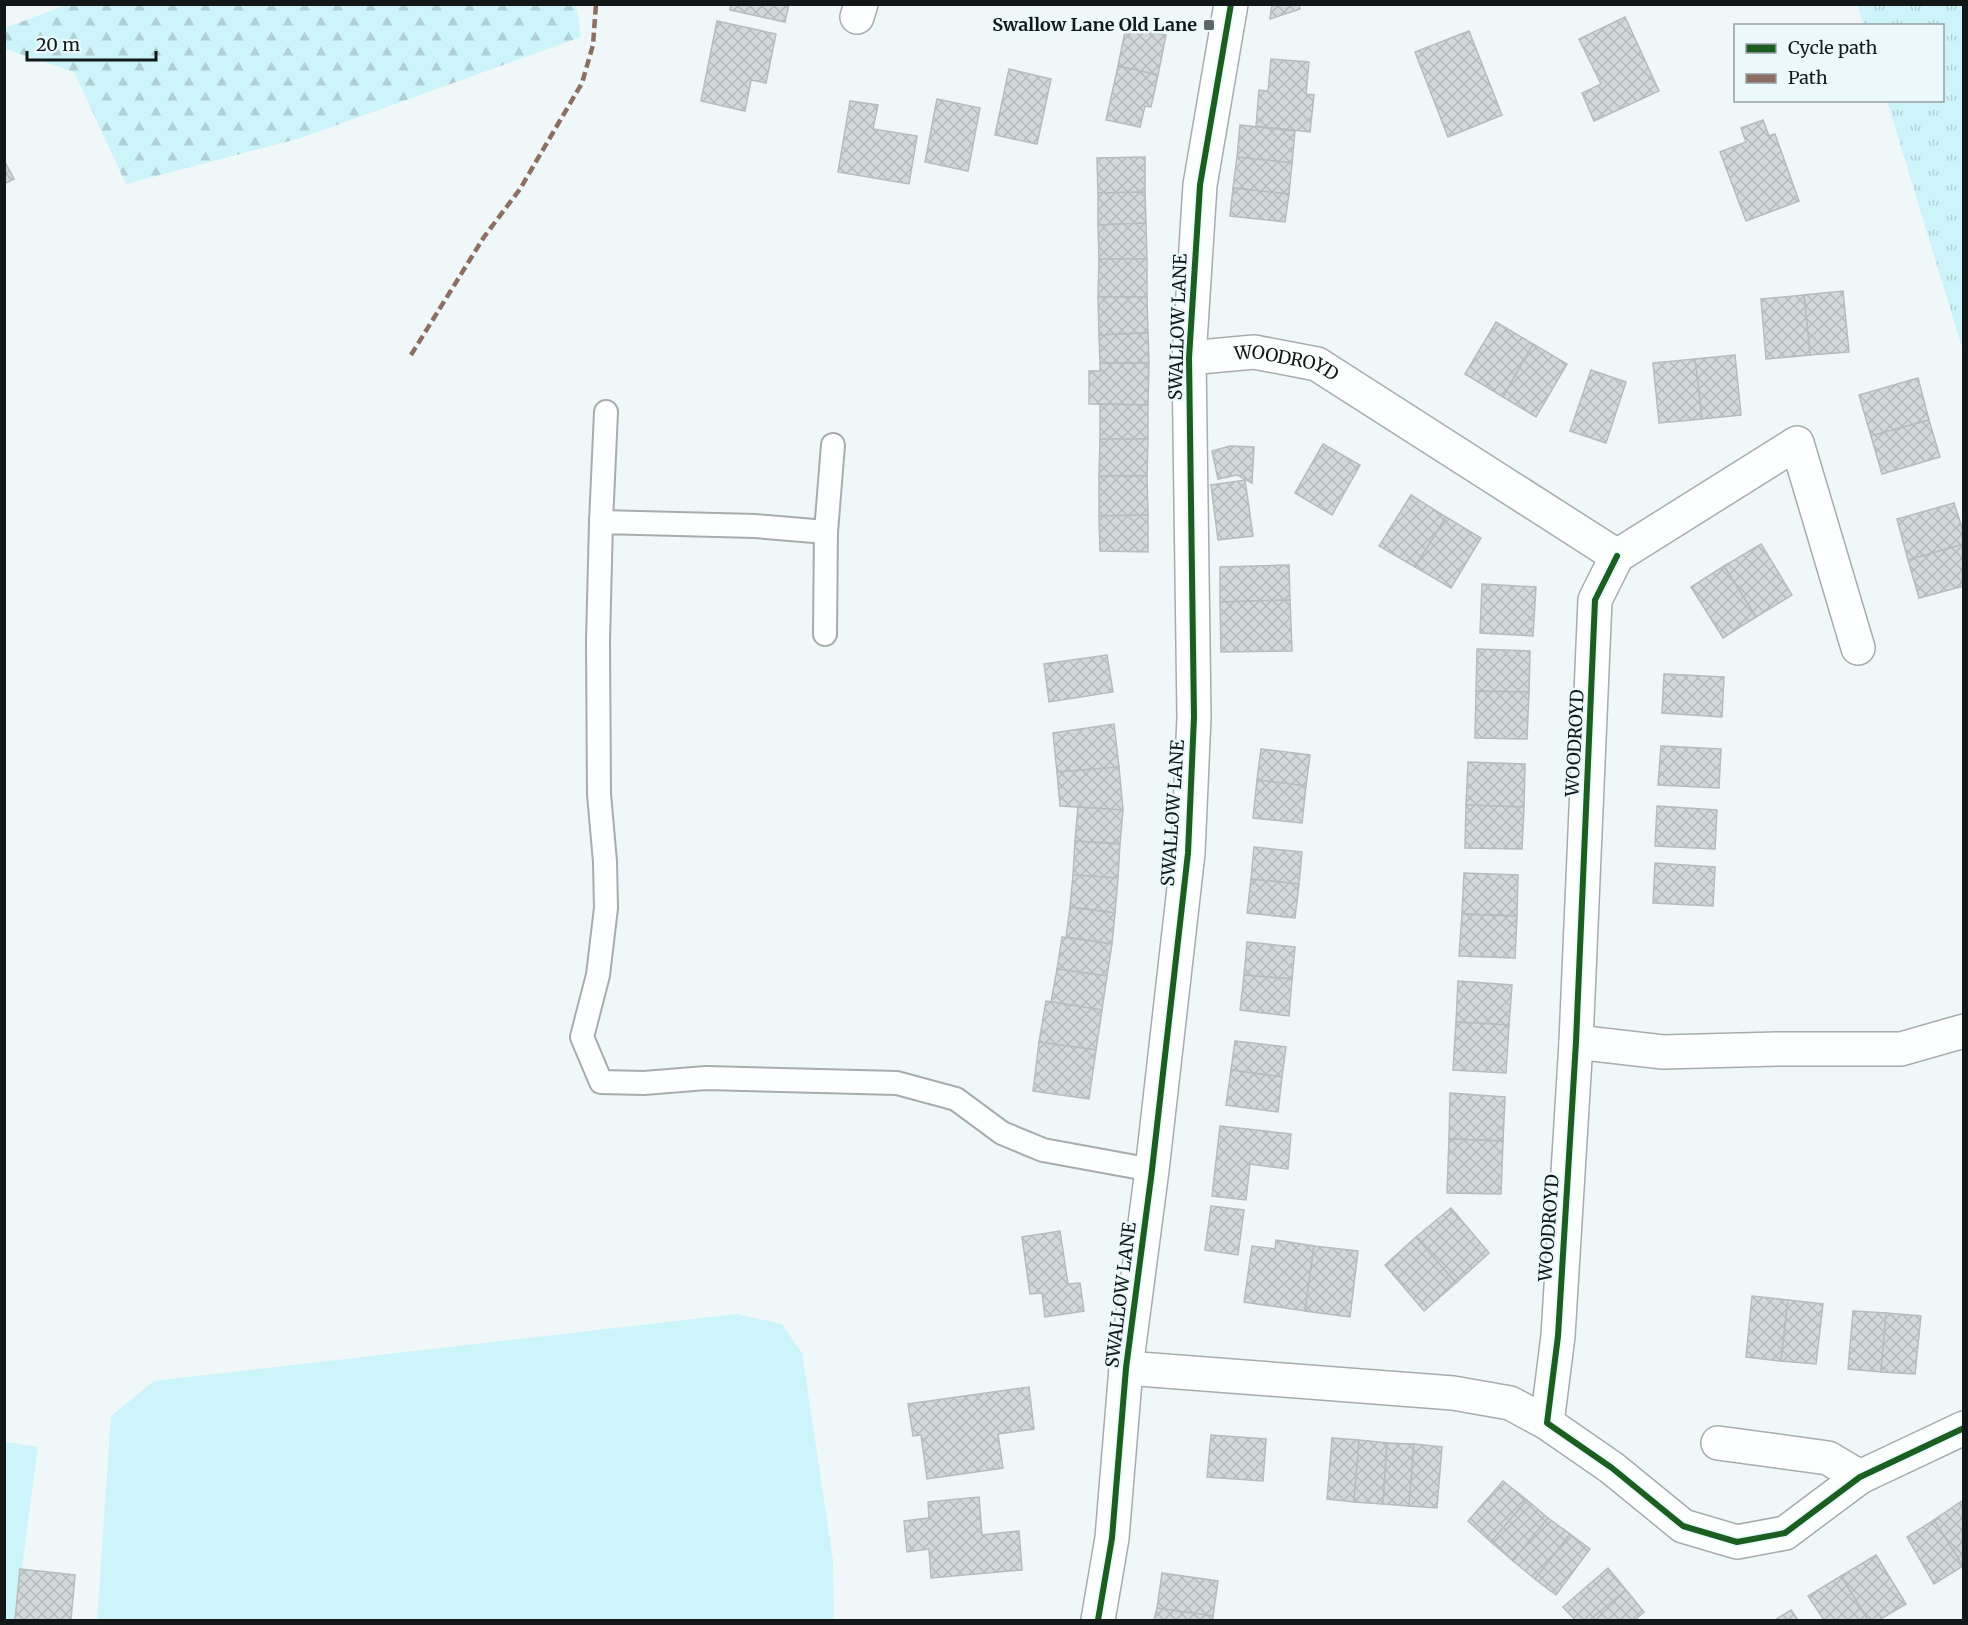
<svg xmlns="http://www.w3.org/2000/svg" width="1968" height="1625" viewBox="0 0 1968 1625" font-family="Merriweather,serif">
	<defs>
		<pattern id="grass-tufts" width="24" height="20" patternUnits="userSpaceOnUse" patternTransform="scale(1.5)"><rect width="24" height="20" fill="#cef4fb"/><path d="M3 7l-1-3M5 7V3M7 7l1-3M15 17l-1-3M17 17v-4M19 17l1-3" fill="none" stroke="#b0d0d6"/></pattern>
		<pattern id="forest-firs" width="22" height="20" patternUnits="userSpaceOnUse" patternTransform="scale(1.5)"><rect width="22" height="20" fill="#cef4fb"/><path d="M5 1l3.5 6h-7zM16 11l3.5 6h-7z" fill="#b0d0d6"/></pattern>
		<pattern id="building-cross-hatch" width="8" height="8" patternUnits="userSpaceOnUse" patternTransform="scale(1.5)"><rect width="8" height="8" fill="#d3d9da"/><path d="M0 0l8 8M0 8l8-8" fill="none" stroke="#b4baba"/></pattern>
	</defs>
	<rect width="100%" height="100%" fill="#f0f7f8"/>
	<!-- grass -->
	<path fill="url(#grass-tufts)" d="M1857 5H1963V351L1887 101 1942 100V26L1864 25Z"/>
	<!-- forest -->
	<path fill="url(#forest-firs)" d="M66 5H576L581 37 301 138 126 184 74 72 5 49V28Z"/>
	<!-- park -->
	<g fill="#cef4fb">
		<path d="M737 1314 782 1324 802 1353 833 1560 834 1620H97L111 1416 154 1381Z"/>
		<path d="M5 1442 38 1447 15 1620H5Z"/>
	</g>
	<!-- building -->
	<g fill="url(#building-cross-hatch)" stroke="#b6bcbc" stroke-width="1.5">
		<path d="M731 4H789L785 22 730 10Z"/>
		<path d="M1272 4H1299L1300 9 1270 19Z"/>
		<path d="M1625 17 1659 91 1594 121 1582 93 1601 84 1579 39Z"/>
		<path d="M717 21 776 34 766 83 751 80 745 111 701 101Z"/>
		<path d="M1126 27 1166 35 1158 75 1118 66Z"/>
		<path d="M1469 31 1502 115 1448 137 1415 52Z"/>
		<path d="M1271 59 1309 62 1306 94 1314 95 1310 132 1256 126 1259 90 1268 91Z"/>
		<path d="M1118 66 1158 75 1151 107 1145 106 1140 127 1106 120Z"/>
		<path d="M1009 69 1051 79 1037 144 995 135Z"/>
		<path d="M937 99 980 108 968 171 925 162Z"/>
		<path d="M850 101 878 105 873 129 917 136 909 184 838 172Z"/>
		<path d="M1763 120 1769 136 1775 134 1799 201 1746 221 1720 152 1746 142 1741 128Z"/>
		<path d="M1240 125 1295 131 1292 163 1237 157Z"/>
		<path d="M1145 157V192L1098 193 1097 158Z"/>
		<path d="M1237 157 1292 163 1289 194 1233 188Z"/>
		<path d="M4 160 14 179 4 184Z"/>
		<path d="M1233 188 1289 194 1285 222 1230 216Z"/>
		<path d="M1145 192 1146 223 1098 225V193Z"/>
		<path d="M1146 223 1147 259H1099L1098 225Z"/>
		<path d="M1099 259H1147V297H1098Z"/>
		<path d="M1843 291 1849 352 1810 355 1804 295Z"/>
		<path d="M1804 295 1810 355 1766 359 1761 299Z"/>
		<path d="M1098 297H1147L1148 333 1099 335Z"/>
		<path d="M1496 322 1533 344 1503 397 1465 374Z"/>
		<path d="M1148 333 1149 363H1100L1099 335Z"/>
		<path d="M1533 344 1567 364 1536 417 1503 397Z"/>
		<path d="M1735 355 1741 415 1702 419 1695 359Z"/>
		<path d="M1695 359 1702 419 1659 423 1653 363Z"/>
		<path d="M1100 363H1149L1148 405 1089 404V371H1100Z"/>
		<path d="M1591 370 1626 382 1606 443 1570 431Z"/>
		<path d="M1918 378 1929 420 1871 436 1859 395Z"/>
		<path d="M1100 404 1148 405V439H1100Z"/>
		<path d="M1929 420 1940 457 1882 474 1871 436Z"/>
		<path d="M1100 439H1148L1147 476H1099Z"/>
		<path d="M1323 444 1360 465 1332 515 1295 493Z"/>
		<path d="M1230 446 1254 447 1252 483 1237 475 1218 479 1212 451Z"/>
		<path d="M1099 476H1147L1148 515 1099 516Z"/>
		<path d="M1245 480 1253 536 1218 540 1211 485Z"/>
		<path d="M1411 495 1446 517 1415 567 1379 546Z"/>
		<path d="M1954 503 1964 534V544L1908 560 1897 519Z"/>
		<path d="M1148 515V552L1100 551 1099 516Z"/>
		<path d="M1446 517 1481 538 1451 588 1415 567Z"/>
		<path d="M1761 544 1792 595 1756 617 1724 566Z"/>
		<path d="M1964 544V586L1919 598 1908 560Z"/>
		<path d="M1289 565 1290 600 1220 602V567Z"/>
		<path d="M1724 566 1756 617 1723 638 1691 587Z"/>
		<path d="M1482 584 1536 587 1533 636 1480 633Z"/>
		<path d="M1290 600 1292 651 1221 652 1220 602Z"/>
		<path d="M1477 649 1530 651 1529 692 1476 691Z"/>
		<path d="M1107 655 1113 692 1049 702 1044 664Z"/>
		<path d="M1664 674 1724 677 1722 717 1662 713Z"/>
		<path d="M1476 691 1529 692 1527 739 1475 738Z"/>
		<path d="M1114 724 1119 767 1057 772 1053 733Z"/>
		<path d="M1661 746 1721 749 1719 788 1658 785Z"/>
		<path d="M1261 749 1310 755 1306 786 1257 780Z"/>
		<path d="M1468 762 1525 764 1524 807 1466 805Z"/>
		<path d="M1119 767 1123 810 1060 806 1057 772Z"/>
		<path d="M1257 780 1306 786 1302 823 1253 818Z"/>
		<path d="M1466 805 1524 807 1522 849 1465 848Z"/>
		<path d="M1657 806 1717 810 1715 849 1655 846Z"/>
		<path d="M1078 807 1123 810 1120 844 1075 841Z"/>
		<path d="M1075 841 1120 844 1118 878 1073 875Z"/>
		<path d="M1254 847 1302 852 1299 884 1251 879Z"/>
		<path d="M1655 863 1715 867 1713 906 1653 903Z"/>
		<path d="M1464 873 1518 875 1517 916 1462 914Z"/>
		<path d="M1073 875 1118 878 1115 913 1070 907Z"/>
		<path d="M1251 879 1299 884 1295 918 1247 913Z"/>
		<path d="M1070 907 1115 913 1112 944 1066 937Z"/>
		<path d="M1462 914 1517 916 1515 958 1459 956Z"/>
		<path d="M1062 937 1112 944 1107 976 1057 969Z"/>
		<path d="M1247 942 1295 947 1292 979 1244 975Z"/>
		<path d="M1057 969 1107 976 1102 1010 1051 1002Z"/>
		<path d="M1244 975 1292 979 1289 1016 1240 1010Z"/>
		<path d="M1458 981 1512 985 1509 1025 1456 1022Z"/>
		<path d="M1046 1001 1102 1010 1096 1050 1039 1042Z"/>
		<path d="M1456 1022 1509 1025 1506 1073 1453 1070Z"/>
		<path d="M1235 1041 1286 1047 1282 1077 1231 1070Z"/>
		<path d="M1039 1042 1096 1050 1089 1099 1033 1091Z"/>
		<path d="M1231 1070 1282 1077 1278 1112 1226 1105Z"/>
		<path d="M1450 1093 1505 1097 1503 1141 1449 1139Z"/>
		<path d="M1220 1126 1291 1134 1288 1169 1250 1164 1246 1200 1212 1196Z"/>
		<path d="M1449 1139 1503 1141 1501 1194 1447 1193Z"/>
		<path d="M1211 1206 1244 1210 1238 1255 1205 1250Z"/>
		<path d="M1451 1208 1489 1253 1456 1283 1416 1237Z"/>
		<path d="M1060 1231 1068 1284 1080 1283 1084 1311 1045 1317 1042 1293 1030 1294 1022 1237Z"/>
		<path d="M1416 1237 1456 1283 1424 1311 1385 1265Z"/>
		<path d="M1276 1240 1314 1246 1305 1311 1244 1302 1252 1246 1275 1249Z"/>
		<path d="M1314 1246 1358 1251 1350 1317 1305 1311Z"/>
		<path d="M1752 1296 1788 1300 1781 1361 1746 1357Z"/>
		<path d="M1788 1300 1823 1304 1816 1364 1781 1361Z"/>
		<path d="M1853 1311 1886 1313 1881 1372 1848 1369Z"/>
		<path d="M1886 1313 1921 1316 1915 1374 1881 1372Z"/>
		<path d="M1029 1387 1034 1429 998 1434 1003 1468 927 1479 921 1435 913 1436 908 1404Z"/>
		<path d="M1211 1435 1266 1439 1263 1481 1207 1477Z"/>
		<path d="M1332 1438 1359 1440 1354 1502 1327 1499Z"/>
		<path d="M1359 1440 1387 1443 1383 1504 1354 1502Z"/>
		<path d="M1387 1443 1414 1444 1409 1506 1383 1504Z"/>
		<path d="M1414 1444 1442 1447 1437 1508 1409 1506Z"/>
		<path d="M1503 1481 1527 1500 1491 1542 1468 1521Z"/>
		<path d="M979 1497 982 1535 1019 1531 1022 1570 931 1578 929 1549 907 1552 904 1521 929 1518 928 1502Z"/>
		<path d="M1527 1500 1548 1518 1513 1561 1491 1542Z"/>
		<path d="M1962 1501 1964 1503 1963 1566 1934 1520Z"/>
		<path d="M1548 1518 1570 1534 1535 1579 1513 1561Z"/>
		<path d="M1934 1520 1963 1566 1934 1584 1907 1537Z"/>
		<path d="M1570 1534 1590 1549 1556 1595 1535 1579Z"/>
		<path d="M1876 1555 1906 1604 1879 1620H1868L1841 1576Z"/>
		<path d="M1608 1568 1626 1590 1590 1620H1575L1563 1607Z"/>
		<path d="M20 1569 75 1575 71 1620H15Z"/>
		<path d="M1162 1573 1218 1581 1213 1616 1157 1608Z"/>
		<path d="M1841 1576 1868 1620H1824L1808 1596Z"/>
		<path d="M1626 1590 1644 1612 1635 1620H1590Z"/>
		<path d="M1157 1608 1213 1616V1620H1154Z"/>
		<path d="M1791 1610 1798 1620H1775Z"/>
	</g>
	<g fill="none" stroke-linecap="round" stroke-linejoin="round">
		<!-- service casing -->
		<g stroke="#a7acad" stroke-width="26">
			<g id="service">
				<path d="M833 445 826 532 755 526 601 522 598 641 599 794 605 862 606 908 598 975 582 1037 601 1082 644 1083 706 1078 897 1083 956 1099 1002 1133 1043 1150 1152 1170"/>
				<path d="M601 522 606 412"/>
				<path d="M825 634 826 528"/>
			</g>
		</g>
		<!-- minor casing -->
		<g stroke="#a7acad" stroke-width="36">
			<g id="minor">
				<path d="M857 17 861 4"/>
				<path id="s1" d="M1189 358 1254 352 1317 364 1617 556 1797 443 1858 648"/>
				<path d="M1617 556 1595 600 1576 1042 1558 1336 1547 1423 1612 1468 1683 1526 1737 1542 1785 1533 1860 1477 1964 1428"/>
				<path d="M1576 1042 1663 1052 1777 1049H1901L1964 1031"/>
				<path d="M1126 1368 1453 1393 1510 1403 1547 1423"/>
				<path d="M1718 1443 1828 1458 1860 1477"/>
			</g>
		</g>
		<!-- tertiary casing -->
		<g stroke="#a7acad" stroke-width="36">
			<path id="tertiary" d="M1098 1620 1112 1538 1126 1368 1152 1170 1188 853 1194 717 1189 358 1200 185 1231 4"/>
		</g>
		<!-- service -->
		<use href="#service" stroke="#fdfefe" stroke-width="22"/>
		<!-- minor -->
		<use href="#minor" stroke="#fdfefe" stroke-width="33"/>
		<!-- tertiary -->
		<use href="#tertiary" stroke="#fdfefe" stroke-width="33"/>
		<!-- quiet -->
		<path stroke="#8d6e63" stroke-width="4.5" stroke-dasharray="9 4.5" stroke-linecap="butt" d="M411 355 484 237 520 189 582 83 593 45 596 4"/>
		<!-- cycleway casing -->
		<g stroke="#ecf9fc" stroke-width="10">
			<g id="cycleway">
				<path d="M1617 556 1595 600 1576 1042 1558 1336 1547 1423 1612 1468 1683 1526 1737 1542 1785 1533 1860 1477 1964 1428"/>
				<path d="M1098 1620 1112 1538 1126 1368 1152 1170 1188 853 1194 717 1189 358 1200 185 1231 4"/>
			</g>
		</g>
		<!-- cycleway -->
		<use href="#cycleway" stroke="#1b5e20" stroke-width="6"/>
	</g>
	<!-- markers -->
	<rect fill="#606566" stroke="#ecf9fc" stroke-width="2" x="1203" y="19" width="12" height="12" rx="3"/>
	<g text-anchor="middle" stroke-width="5" stroke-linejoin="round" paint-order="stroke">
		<!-- poi labels -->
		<g font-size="18" font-weight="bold" fill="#121718" stroke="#ecf9fc" text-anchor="end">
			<text x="1197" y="31">Swallow Lane Old Lane</text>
		</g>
		<!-- street labels -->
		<g font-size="18" fill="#121718" stroke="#ecf9fc">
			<text transform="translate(1178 327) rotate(-88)" y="6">SWALLOW LANE</text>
			<text dy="6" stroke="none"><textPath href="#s1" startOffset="99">WOODROYD</textPath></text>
			<text transform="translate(1575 743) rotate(-87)" y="6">WOODROYD</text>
			<text transform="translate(1173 813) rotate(-86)" y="6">SWALLOW LANE</text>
			<text transform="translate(1549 1228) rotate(-86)" y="6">WOODROYD</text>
			<text transform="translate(1121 1295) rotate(-83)" y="6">SWALLOW LANE</text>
		</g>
	</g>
	<!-- border -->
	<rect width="1968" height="1625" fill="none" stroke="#121718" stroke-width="12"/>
	<!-- legend -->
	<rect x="1734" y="24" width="210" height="78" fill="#ecf9fc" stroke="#959fa1" stroke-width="1.5"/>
	<rect x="1746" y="44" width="30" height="9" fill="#1b5e20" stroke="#959fa1" stroke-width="1.5"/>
	<text x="1788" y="54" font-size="18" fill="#121718">Cycle path</text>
	<rect x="1746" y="74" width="30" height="9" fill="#8d6e63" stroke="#959fa1" stroke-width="1.5"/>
	<text x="1788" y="84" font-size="18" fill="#121718">Path</text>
	<!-- scale -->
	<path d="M27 51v9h129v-9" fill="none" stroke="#121718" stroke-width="3"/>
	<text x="36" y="51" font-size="18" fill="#121718" stroke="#ecf9fc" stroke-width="4.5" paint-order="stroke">20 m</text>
</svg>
